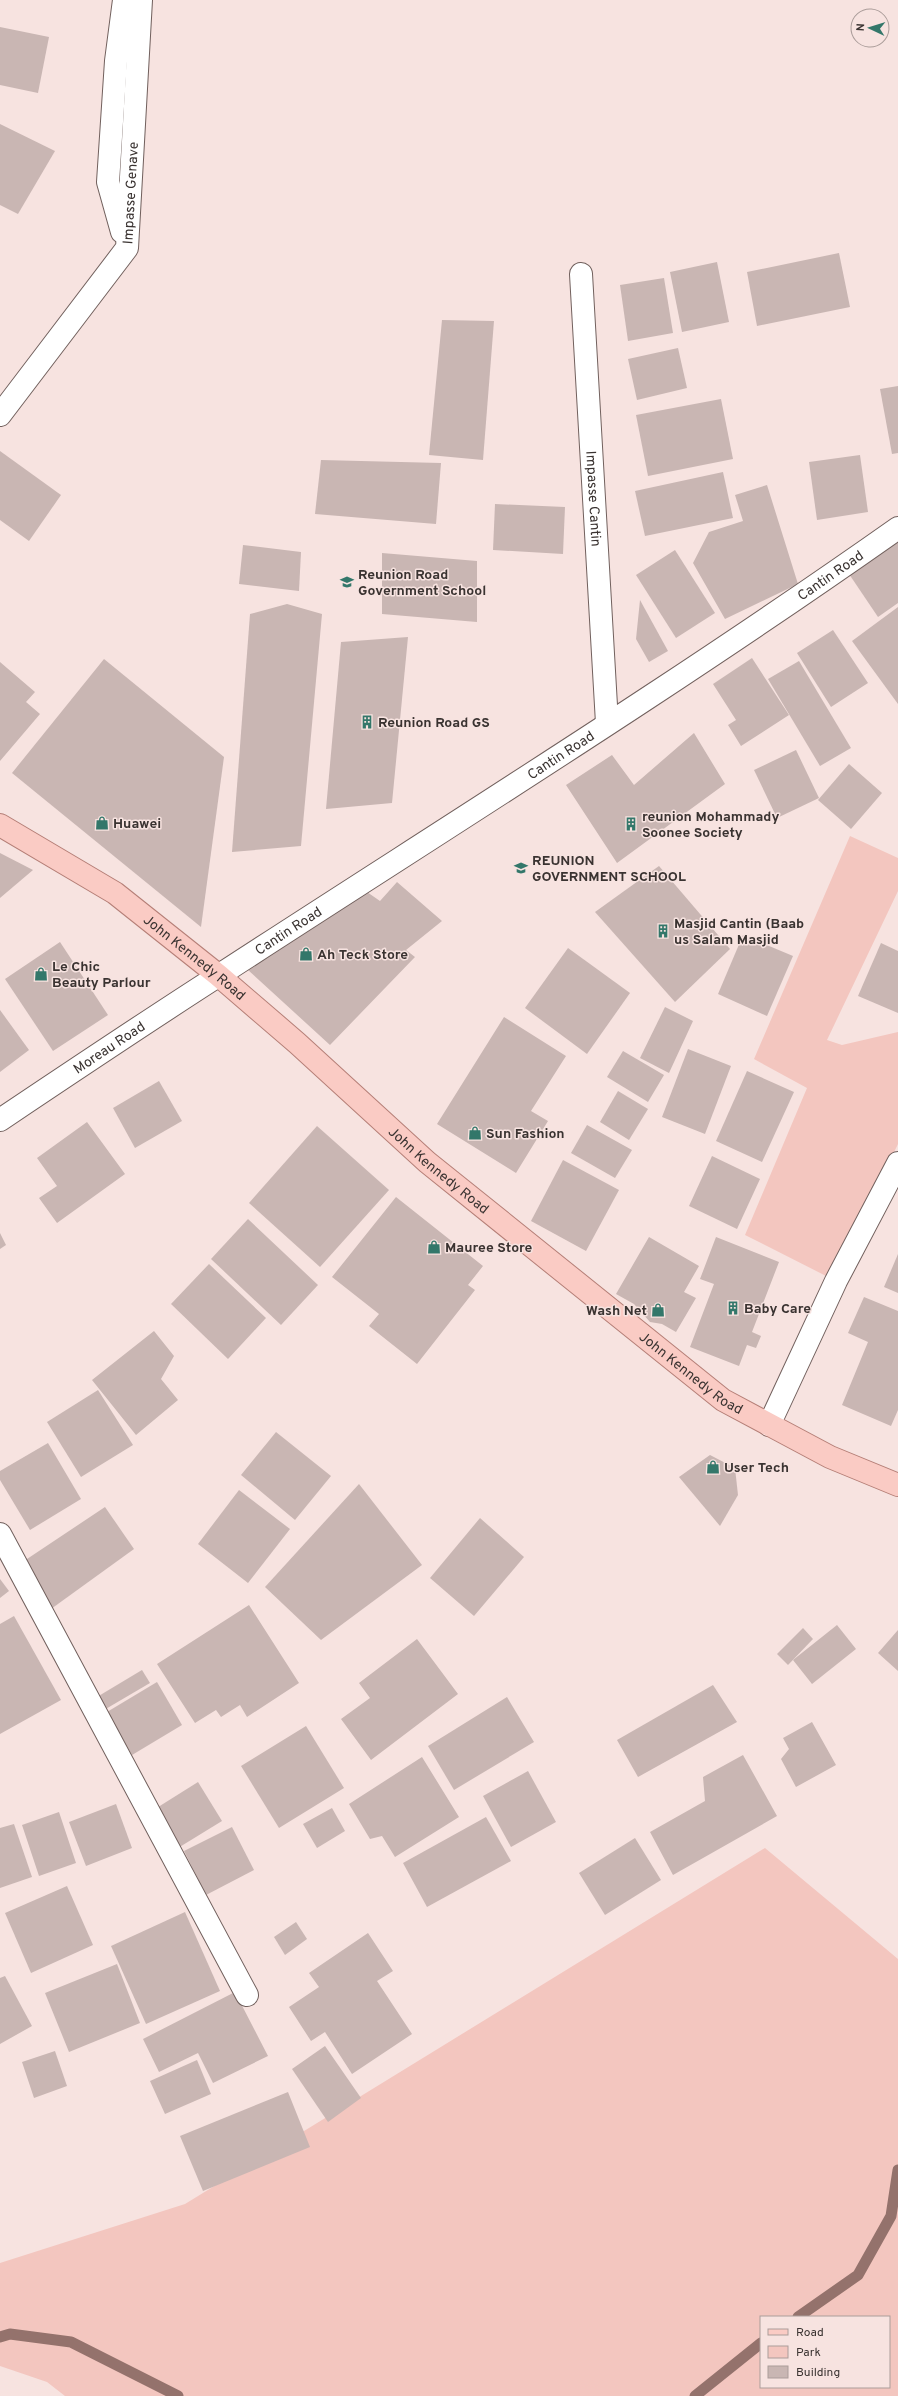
<svg xmlns="http://www.w3.org/2000/svg" width="898" height="2396" viewBox="0 0 898 2396" font-family="Overpass,sans-serif">
	<rect width="100%" height="100%" fill="#f7e3e0"/>
	<!-- green -->
	<g fill="#f3c6bf" fill-rule="evenodd">
		<path d="M850 836 898 858V891L827 1040 842 1045 898 1032V1144L870 1201 836 1281 745 1235 807 1088 754 1059Z"/>
		<path d="M765 1848 898 1959V2396H65L47 2382 0 2366V2263L185 2204ZM761 2317H889V2387H761Z"/>
	</g>
	<g fill="none" stroke-linecap="round" stroke-linejoin="round">
		<!-- stream -->
		<g stroke="#94726c" stroke-width="11">
			<path d="M798 2317 858 2275 891 2216 898 2170"/>
			<path d="M0 2337 10 2334 71 2342 178 2396"/>
			<path d="M695 2396 761 2343"/>
		</g>
	</g>
	<!-- building -->
	<g fill="#c9b6b3">
		<path d="M0 27 49 37 38 93 0 85Z"/>
		<path d="M0 124 55 151 18 214 0 205Z"/>
		<path d="M839 253 850 307 757 326 747 272Z"/>
		<path d="M717 262 729 322 682 332 670 272Z"/>
		<path d="M664 278 673 333 628 341 620 285Z"/>
		<path d="M442 320 494 321 483 460 429 455Z"/>
		<path d="M678 348 687 388 637 400 628 359Z"/>
		<path d="M898 386V453L892 454 880 389Z"/>
		<path d="M721 399 733 459 648 476 636 415Z"/>
		<path d="M0 451 61 495 29 541 0 520Z"/>
		<path d="M860 455 868 512 817 520 809 462Z"/>
		<path d="M321 460 441 463 436 524 315 514Z"/>
		<path d="M723 472 733 518 645 536 635 491Z"/>
		<path d="M767 485 798 584 725 619 693 563 709 532 743 521 735 495Z"/>
		<path d="M495 504 565 507 563 554 493 550Z"/>
		<path d="M898 538V603L878 617 847 571Z"/>
		<path d="M243 545 301 552 299 591 239 584Z"/>
		<path d="M675 550 715 613 676 638 636 575Z"/>
		<path d="M382 553 477 561V622L382 614Z"/>
		<path d="M640 600 668 651 649 662 636 639Z"/>
		<path d="M287 604 322 614 301 846 232 852 250 614Z"/>
		<path d="M898 607V704L852 641Z"/>
		<path d="M833 630 868 683 831 707 797 653Z"/>
		<path d="M408 637 392 803 326 809 341 642Z"/>
		<path d="M752 658 789 715 741 746 728 725 736 720 713 684Z"/>
		<path d="M104 659 224 757 201 927 12 773Z"/>
		<path d="M799 661 851 748 820 766 768 679Z"/>
		<path d="M0 662 35 692 26 702 40 714 0 761Z"/>
		<path d="M694 733 725 784 617 863 566 785 612 755 634 785Z"/>
		<path d="M796 750 819 798 777 818 754 770Z"/>
		<path d="M849 764 882 793 851 829 818 800Z"/>
		<path d="M0 853 33 870 0 898Z"/>
		<path d="M659 866 730 949 675 1002 595 912Z"/>
		<path d="M397 882 442 921 406 950 415 957 330 1045 248 970 367 892 380 901Z"/>
		<path d="M743 935 793 956 767 1016 718 994Z"/>
		<path d="M60 942 108 1015 53 1051 5 979Z"/>
		<path d="M881 943 898 951V1013L858 996Z"/>
		<path d="M568 948 630 993 587 1054 525 1008Z"/>
		<path d="M665 1007 693 1021 669 1073 640 1058Z"/>
		<path d="M0 1010 29 1050 0 1072Z"/>
		<path d="M504 1017 566 1056 531 1111 548 1121 516 1173 437 1124Z"/>
		<path d="M688 1049 731 1066 705 1134 662 1117Z"/>
		<path d="M623 1051 664 1075 648 1102 607 1077Z"/>
		<path d="M747 1071 794 1092 762 1162 716 1141Z"/>
		<path d="M159 1081 182 1121 135 1148 113 1108Z"/>
		<path d="M618 1091 648 1109 629 1140 600 1122Z"/>
		<path d="M87 1122 125 1174 57 1223 39 1198 57 1186 37 1158Z"/>
		<path d="M587 1125 632 1150 615 1178 571 1153Z"/>
		<path d="M317 1126 389 1190 320 1267 249 1203Z"/>
		<path d="M712 1156 760 1179 737 1229 689 1206Z"/>
		<path d="M563 1160 619 1190 586 1251 531 1221Z"/>
		<path d="M396 1197 483 1266 468 1285 475 1290 417 1364 369 1326 379 1314 332 1277Z"/>
		<path d="M248 1219 318 1285 281 1325 211 1259Z"/>
		<path d="M0 1233 6 1245 0 1249Z"/>
		<path d="M649 1237 699 1266 684 1292 696 1298 676 1332 662 1324 650 1322 634 1304 616 1294Z"/>
		<path d="M716 1237 779 1262 752 1332 761 1336 756 1348 747 1345 739 1366 690 1347 714 1284 700 1279Z"/>
		<path d="M898 1254V1293L884 1287Z"/>
		<path d="M209 1264 266 1318 228 1359 171 1304Z"/>
		<path d="M864 1297 898 1311V1410L891 1426 842 1405 868 1342 848 1333Z"/>
		<path d="M154 1331 174 1356 161 1379 178 1400 136 1435 92 1380Z"/>
		<path d="M98 1390 133 1445 81 1477 47 1422Z"/>
		<path d="M276 1432 331 1476 295 1520 241 1475Z"/>
		<path d="M48 1443 81 1499 30 1530 0 1480V1471Z"/>
		<path d="M710 1455 735 1468 738 1495 720 1526 679 1477Z"/>
		<path d="M359 1484 422 1565 321 1640 265 1587Z"/>
		<path d="M239 1490 290 1529 248 1583 198 1544Z"/>
		<path d="M105 1507 134 1549 51 1609 24 1561Z"/>
		<path d="M480 1518 524 1557 474 1616 430 1578Z"/>
		<path d="M0 1579 9 1591 0 1598Z"/>
		<path d="M249 1605 299 1683 247 1717 240 1705 221 1717 216 1710 195 1723 157 1664Z"/>
		<path d="M14 1616 61 1700 0 1734V1624Z"/>
		<path d="M837 1625 856 1649 812 1684 793 1660Z"/>
		<path d="M803 1628 813 1639 788 1665 777 1654Z"/>
		<path d="M898 1630V1671L878 1653Z"/>
		<path d="M417 1639 458 1694 371 1760 341 1719 370 1698 359 1683Z"/>
		<path d="M142 1670 150 1683 104 1710 97 1697Z"/>
		<path d="M157 1682 182 1725 132 1755 107 1712Z"/>
		<path d="M713 1685 737 1722 638 1777 617 1740Z"/>
		<path d="M507 1697 534 1742 454 1790 428 1746Z"/>
		<path d="M812 1722 836 1765 796 1787 781 1759 789 1749 783 1738Z"/>
		<path d="M306 1726 344 1788 279 1828 241 1766Z"/>
		<path d="M743 1755 777 1816 673 1875 650 1832 705 1801 703 1777Z"/>
		<path d="M422 1757 459 1817 395 1857 382 1836 370 1839 349 1804Z"/>
		<path d="M528 1771 556 1822 511 1847 483 1796Z"/>
		<path d="M198 1782 222 1821 178 1848 155 1809Z"/>
		<path d="M116 1804 132 1848 86 1866 69 1822Z"/>
		<path d="M332 1808 345 1831 317 1848 303 1824Z"/>
		<path d="M59 1812 76 1863 39 1876 22 1825Z"/>
		<path d="M486 1817 511 1861 427 1907 403 1863Z"/>
		<path d="M14 1824 32 1877 0 1888V1828Z"/>
		<path d="M232 1827 254 1870 206 1895 184 1851Z"/>
		<path d="M635 1838 661 1880 605 1915 579 1873Z"/>
		<path d="M67 1886 93 1945 31 1973 5 1913Z"/>
		<path d="M185 1912 220 1991 146 2024 111 1946Z"/>
		<path d="M296 1922 307 1939 285 1955 274 1937Z"/>
		<path d="M368 1933 393 1971 377 1981 412 2034 352 2074 325 2032 311 2041 289 2007 319 1987 309 1973Z"/>
		<path d="M117 1964 140 2023 69 2052 45 1993Z"/>
		<path d="M5 1976 32 2026 0 2044V1978Z"/>
		<path d="M235 1992 268 2056 213 2083 198 2053 159 2072 143 2039Z"/>
		<path d="M325 2046 361 2098 328 2122 292 2069Z"/>
		<path d="M55 2051 67 2086 34 2098 22 2062Z"/>
		<path d="M197 2060 211 2094 165 2114 150 2081Z"/>
		<path d="M288 2092 310 2147 203 2191 180 2136Z"/>
	</g>
	<g fill="none" stroke-linecap="round" stroke-linejoin="round">
		<!-- minor casing -->
		<g stroke="#71605d" stroke-width="24">
			<g id="minor">
				<path d="M122 232 108 182 116 61 124 0"/>
				<path id="s1" d="M581 274 607 723"/>
				<path id="s2" d="M0 415 127 248 141 0"/>
				<path id="s3" d="M0 1120C73 1071 146 1022 221 974 447 827 677 684 898 528"/>
				<path d="M769 1425 836 1281 898 1163"/>
				<path d="M0 1534 247 1995"/>
			</g>
		</g>
		<!-- major casing -->
		<g stroke="#b57f77" stroke-width="24">
			<g id="major">
				<path id="s4" d="M0 825 115 893 218 975 297 1043 427 1162 723 1400 830 1457 898 1485"/>
			</g>
		</g>
		<!-- minor -->
		<use href="#minor" stroke="#fff" stroke-width="22"/>
		<!-- major -->
		<use href="#major" stroke="#facbc4" stroke-width="22"/>
	</g>
	<!-- icons -->
	<defs>
		<g id="school-bare" transform="scale(1.08)"><path d="M0-5L7-2L0 1L-7-2ZM-4 1L0 2.5L4 1V4Q0 6-4 4Z" fill="#33776a" stroke="#f7e3e0" stroke-width="2.5" paint-order="stroke"/></g>
		<g id="building-bare" transform="scale(1.08)"><path d="M-4-6H4V6H1V3H-1V6H-4ZM-2.5-4.3h1.7v1.8h-1.7ZM.8-4.3h1.7v1.8H.8ZM-2.5-1h1.7V.8h-1.7ZM.8-1h1.7V.8H.8Z" fill="#33776a" stroke="#f7e3e0" stroke-width="2.5" paint-order="stroke"/></g>
		<g id="shop-bare" transform="scale(1.08)"><path d="M-5-2.5h2.3a2.7 3.5 0 0 1 5.4 0H5L5.5 6h-11ZM-1.5-2.5h3a1.5 2.3 0 0 0-3 0Z" fill="#33776a" stroke="#f7e3e0" stroke-width="2.5" paint-order="stroke"/></g>
	</defs>
	<g fill-rule="evenodd">
		<use href="#school-bare" x="347" y="582"/>
		<use href="#building-bare" x="367" y="722"/>
		<use href="#shop-bare" x="102" y="823"/>
		<use href="#building-bare" x="631" y="824"/>
		<use href="#school-bare" x="521" y="868"/>
		<use href="#building-bare" x="663" y="931"/>
		<use href="#shop-bare" x="306" y="954"/>
		<use href="#shop-bare" x="41" y="974"/>
		<use href="#shop-bare" x="475" y="1133"/>
		<use href="#shop-bare" x="434" y="1247"/>
		<use href="#building-bare" x="733" y="1308"/>
		<use href="#shop-bare" x="658" y="1310"/>
		<use href="#shop-bare" x="713" y="1467"/>
	</g>
	<g text-anchor="middle" stroke-width="3" stroke-linejoin="round" paint-order="stroke">
		<!-- street labels -->
		<g font-size="14" fill="#3a3331" stroke="#f7e3e0">
			<text dy="5" stroke="none"><textPath href="#s2" startOffset="265">Impasse Genave</textPath></text>
			<text dy="5" stroke="none"><textPath href="#s1" startOffset="225">Impasse Cantin</textPath></text>
			<text dy="5" stroke="none"><textPath href="#s3" startOffset="993">Cantin Road</textPath></text>
			<text dy="5" stroke="none"><textPath href="#s3" startOffset="669">Cantin Road</textPath></text>
			<text dy="5" stroke="none"><textPath href="#s3" startOffset="345">Cantin Road</textPath></text>
			<text dy="5" stroke="none"><textPath href="#s4" startOffset="236">John Kennedy Road</textPath></text>
			<text dy="5" stroke="none"><textPath href="#s3" startOffset="131">Moreau Road</textPath></text>
			<text dy="5" stroke="none"><textPath href="#s4" startOffset="560">John Kennedy Road</textPath></text>
			<text dy="5" stroke="none"><textPath href="#s4" startOffset="884">John Kennedy Road</textPath></text>
		</g>
		<!-- poi labels -->
		<g font-size="14" font-weight="bold" fill="#3a3331" stroke="#f7e3e0" text-anchor="start">
			<text x="358" y="579">Reunion Road<tspan x="358" dy="16">Government School</tspan></text>
			<text x="378" y="727">Reunion Road GS</text>
			<text x="642" y="821">reunion Mohammady<tspan x="642" dy="16">Soonee Society</tspan></text>
			<text x="113" y="828">Huawei</text>
			<text x="532" y="865">REUNION<tspan x="532" dy="16">GOVERNMENT SCHOOL</tspan></text>
			<text x="674" y="928">Masjid Cantin (Baab<tspan x="674" dy="16">us Salam Masjid</tspan></text>
			<text x="317" y="959">Ah Teck Store</text>
			<text x="52" y="971">Le Chic<tspan x="52" dy="16">Beauty Parlour</tspan></text>
			<text x="486" y="1138">Sun Fashion</text>
			<text x="445" y="1252">Mauree Store</text>
			<text x="744" y="1313">Baby Care</text>
			<text x="647" y="1315" text-anchor="end">Wash Net</text>
			<text x="724" y="1472">User Tech</text>
		</g>
	</g>
	<!-- legend -->
	<rect x="760" y="2316" width="130" height="72" fill="#f7e3e0" stroke="#ab9d9a"/>
	<rect x="768" y="2329" width="20" height="6" fill="#facbc4" stroke="#ab9d9a"/>
	<text x="796" y="2336" font-size="12" fill="#3a3331">Road</text>
	<rect x="768" y="2346" width="20" height="12" fill="#f3c6bf" stroke="#ab9d9a"/>
	<text x="796" y="2356" font-size="12" fill="#3a3331">Park</text>
	<rect x="768" y="2366" width="20" height="12" fill="#c9b6b3" stroke="#ab9d9a"/>
	<text x="796" y="2376" font-size="12" fill="#3a3331">Building</text>
	<!-- north arrow -->
	<g transform="translate(870 28) rotate(274)"><circle r="19" fill="#f7e3e0" stroke="#ab9d9a"/>
	<path d="M0-3L7 15L0 10L-7 15Z" fill="#33776a"/>
	<text y="-6" font-size="11" font-weight="bold" text-anchor="middle" fill="#3a3331">N</text>
	</g>
</svg>
